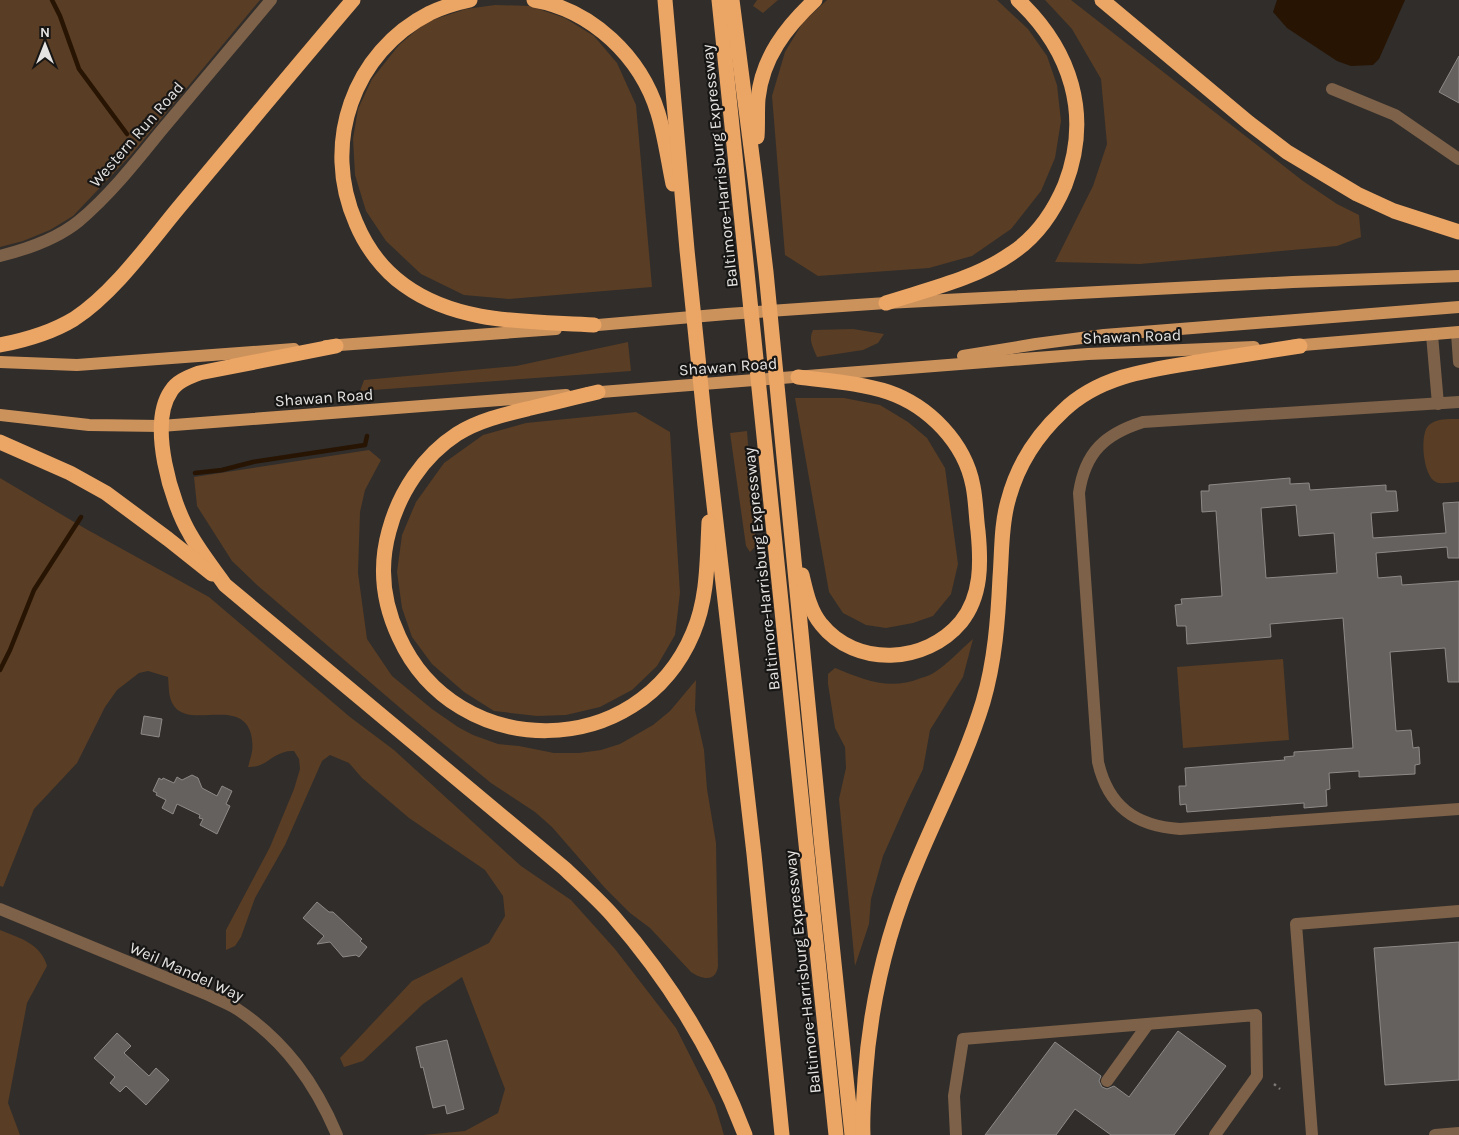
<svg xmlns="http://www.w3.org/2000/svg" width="1459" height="1135" viewBox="0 0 1459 1135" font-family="Karla,sans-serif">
	<rect width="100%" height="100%" fill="#302d2b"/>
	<!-- green -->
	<g fill="#593d24">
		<path d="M0 0H260L131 155 73 216 50 230 23 241 0 247Z"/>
		<path d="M757 0H778L763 13 753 6Z"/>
		<path d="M827 0H997L1028 29 1047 56 1057 85 1061 121 1055 158 1041 191 1011 229 972 256 929 268 818 276 785 255 772 96 785 52 803 22Z"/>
		<path d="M1045 0H1071L1303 181 1337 204 1359 215 1361 237 1337 246 1140 264 1055 262 1093 186 1107 144 1101 79 1072 29Z"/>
		<path d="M495 5 530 6 565 18 594 36 617 63 636 105 652 287 509 299 464 295 421 274 386 241 366 211 355 175 353 139 358 109 372 79 399 45 426 22 466 9Z"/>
		<path d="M853 329 884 334 878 343 863 350 817 357C813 347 808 340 813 330Z"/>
		<path d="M628 342 631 371 360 391 364 380 516 366Z"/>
		<path d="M795 398H844L880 405 908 422 927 438 945 468 958 564 951 594 933 616 913 623 886 628 866 625 843 613 829 592Z"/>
		<path d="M636 412 670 432 680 593 675 635 657 666 632 690 600 707 566 715 537 716 494 711 464 692 432 664 412 637 402 608 397 572 402 535 416 502 444 463 483 435 526 423Z"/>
		<path d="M1459 419V482C1452 482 1442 485 1436 482 1423 477 1419 433 1429 425 1437 418 1449 419 1459 419Z"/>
		<path d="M747 431 756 546 750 552 746 546 730 433Z"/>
		<path d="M369 450 381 460 365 490 360 512 358 573 367 639 392 676 432 709 458 727 473 735 498 744 519 746 554 753H579L601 750 620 744 653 725 670 711 696 680 695 710 704 750 707 789 716 843 718 966C716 983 701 979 691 972L650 928 630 913 605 888 552 827 535 812 491 783 406 713 257 585 232 561 197 506 194 477Z"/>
		<path d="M0 478 86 529 209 597 350 717 394 750 521 866 571 900 615 949 676 1028 715 1105 724 1135H423L465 1131 498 1113 505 1089 462 977 423 1004 363 1061 344 1067 340 1058 412 981 489 943 505 916 503 896 485 870 409 818 362 778 349 763 330 755 322 761 285 845 255 898 241 937 235 946 226 950V930L270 847 294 789 300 769 299 759 294 751C273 750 268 768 248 767 252 753 254 749 251 734 241 697 190 729 174 706 168 698 169 686 168 677L148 671 139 673 117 690 105 707 77 763 34 809 3 887 0 886Z"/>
		<path d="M973 639 963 677 930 730 923 769 907 802 883 856 871 899 869 924 855 966 839 799 846 768 845 747 835 728 828 684V674L835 668C865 680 889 691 921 678 925 677 931 675 935 672 949 663 960 650 973 639Z"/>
		<path d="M1283 659 1289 740 1183 748 1177 667Z"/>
		<path d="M0 930C20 938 41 944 47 966L27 1003 8 1103 20 1135H0Z"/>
	</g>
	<!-- water -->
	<path fill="#271402" d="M1277 0H1405L1379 59 1373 65 1351 66 1337 61 1287 28 1273 12Z"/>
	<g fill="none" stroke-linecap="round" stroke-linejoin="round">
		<!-- stream -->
		<g stroke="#271402" stroke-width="4.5">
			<path d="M52 0 60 16 79 69 127 134"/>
			<path d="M195 473 222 470 253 462 365 445 367 436"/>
			<path d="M0 670 10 650 34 590 81 517"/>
		</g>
	</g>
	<!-- building -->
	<g fill="#64615e" stroke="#8d8a87" fill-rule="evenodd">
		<path d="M1459 56V103L1439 92Z"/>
		<path d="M1290 478V484L1309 483 1310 490 1386 485V491H1396L1398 511 1371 513 1373 538 1446 533 1443 503 1459 502V558H1448L1447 547 1376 553 1378 578 1401 576 1402 585 1459 581V682H1448L1445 648 1390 652 1396 731 1411 730 1413 748 1419 747 1420 764 1415 765V774L1359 777V771L1329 773 1330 789 1326 790 1327 806 1304 808V803L1187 812 1186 804 1180 805 1179 786H1186L1185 768 1285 760 1284 757 1294 756V752L1353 748 1343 618 1270 624 1271 637 1187 644 1186 626H1177L1175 605 1182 604 1181 599 1222 596 1216 511 1202 512 1201 491H1209V485ZM1296 505 1299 536 1334 533 1337 573 1266 578 1261 508Z"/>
		<path d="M144 716 162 719 159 737 141 734Z"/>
		<path d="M192 775 198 778 202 788 217 796 222 786 232 791 226 804 230 806 217 834 200 825 203 819 199 818 200 815 177 804 173 814 162 808 166 800 156 795 157 793 153 791 159 778 162 780 163 778 174 783 177 777 182 780Z"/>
		<path d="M317 902 329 912H333L362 939 360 941 367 947 359 957 356 955 343 957 330 942 317 944 324 936 303 918Z"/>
		<path d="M1459 942V1080L1385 1085 1374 948Z"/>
		<path d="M1178 1031 1226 1066 1174 1135H1111L1075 1109 1056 1135H985L1055 1042 1101 1076 1099 1081 1102 1087 1107 1089 1114 1086 1129 1097Z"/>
		<path d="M117 1033 131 1046 124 1053 149 1076 156 1068 169 1080 146 1105 126 1086 120 1092 110 1083 115 1077 94 1058Z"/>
		<path d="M447 1040 464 1109 447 1114 445 1105 433 1108 423 1067 421 1068 416 1047Z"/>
	</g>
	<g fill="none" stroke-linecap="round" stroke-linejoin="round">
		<!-- path -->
		<path stroke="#7e7b7a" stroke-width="2.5" stroke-dasharray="2.5 4" stroke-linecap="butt" d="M1274 1084 1280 1089"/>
		<!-- minor -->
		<g stroke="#7d6148" stroke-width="12">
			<path d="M1332 89 1395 115 1459 159"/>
			<path d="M0 256C28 249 57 239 79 221 110 195 136 162 161 131 198 87 234 44 271 0"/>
			<path d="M1457 333 1459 362"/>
			<path d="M1432 335 1438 404"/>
			<path d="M1459 402 1143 422C1105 434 1085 452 1079 493L1098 762C1108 806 1135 826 1180 829L1459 809"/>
			<path d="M0 909 206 994C216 999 227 1003 237 1009 285 1041 315 1083 337 1135"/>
			<path d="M1107 1081 1148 1024"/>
			<path d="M956 1135 954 1096 963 1039 1256 1015 1257 1076 1215 1135"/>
			<path d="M1312 1135 1296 924 1459 911"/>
			<path d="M1435 1135 1459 1133"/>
		</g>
		<!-- major -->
		<g stroke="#cc925c" stroke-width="12">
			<path d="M586 326 727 314 886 303 1293 282 1459 276"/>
			<path d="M326 346 556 329"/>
			<path d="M1291 346 1459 332"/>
			<path d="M963 356 1036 344 1104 335 1459 307"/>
			<path d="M0 362 77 365 294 349"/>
			<path d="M588 393 1088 354 1254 347"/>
			<path d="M0 415 89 425 161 426 566 395"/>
		</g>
		<!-- highway -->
		<g stroke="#eba564" stroke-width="15">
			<path d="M470 0C456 3 443 7 430 13 353 52 321 144 356 223 366 247 383 270 404 285 459 325 530 321 594 325"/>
			<path d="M534 0C592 10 641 57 658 113 665 136 668 160 673 184"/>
			<path d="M665 0 687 250 705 426 754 854 782 1135"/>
			<path d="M719 0 836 1135"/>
			<path d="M732 0 755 179 766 272 822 848 852 1135"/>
			<path d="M1102 0 1249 123 1287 152 1357 194 1394 211 1459 232"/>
			<path d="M757 137C758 125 757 111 758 99 762 58 786 27 815 0"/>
			<path d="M886 303C929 289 975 279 1012 253 1036 237 1054 211 1065 185 1092 115 1071 50 1018 0"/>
			<path d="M0 345C26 340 51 333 74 319 114 293 150 242 180 206 238 137 295 68 353 0"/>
			<path d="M336 346 199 373C189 377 177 381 171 391 148 424 171 502 190 534 200 552 213 568 225 585L564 868C581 884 598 899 613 916 670 981 715 1055 745 1135"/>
			<path d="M798 377C828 381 860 383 888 392 929 406 965 443 973 486 976 501 976 517 978 531 981 562 982 596 961 622 926 664 856 668 821 624 810 611 806 592 802 575"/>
			<path d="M598 392C576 397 553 403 531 408 506 414 479 420 457 434 423 456 399 493 389 531 379 567 383 603 399 637 456 763 639 762 693 633 708 598 707 560 709 522"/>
			<path d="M0 442 70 473 106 493 168 539 212 574"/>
			<path d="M863 1135C862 1116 864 1098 865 1079 870 1005 887 931 917 862 939 809 966 758 983 702 995 661 998 619 1000 577 1002 552 1001 525 1008 501 1017 466 1037 435 1063 411 1101 374 1155 369 1204 361 1236 356 1268 351 1300 346"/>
		</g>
	</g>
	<g text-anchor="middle" stroke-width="4.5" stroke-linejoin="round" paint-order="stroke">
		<!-- street labels -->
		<g font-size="16" fill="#e6e4e3" stroke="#171615">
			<text transform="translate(136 134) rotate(-49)" y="6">Western Run Road</text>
			<text transform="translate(719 166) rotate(-96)" y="6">Baltimore-Harrisburg Expressway</text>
			<text transform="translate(1132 336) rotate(-2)" y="6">Shawan Road</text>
			<text transform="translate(728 366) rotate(-4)" y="6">Shawan Road</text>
			<text transform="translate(324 397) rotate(-4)" y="6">Shawan Road</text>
			<text transform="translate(761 569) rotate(-96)" y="6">Baltimore-Harrisburg Expressway</text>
			<text transform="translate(187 971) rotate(24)" y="6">Weil Mandel Way</text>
			<text transform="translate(802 972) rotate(-96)" y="6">Baltimore-Harrisburg Expressway</text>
		</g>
	</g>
	<!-- north arrow -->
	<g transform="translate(45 45)" stroke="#171615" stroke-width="4" paint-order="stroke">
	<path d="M0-4L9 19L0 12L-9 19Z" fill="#e6e4e3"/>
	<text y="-8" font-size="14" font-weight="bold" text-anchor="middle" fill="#e6e4e3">N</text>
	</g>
</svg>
